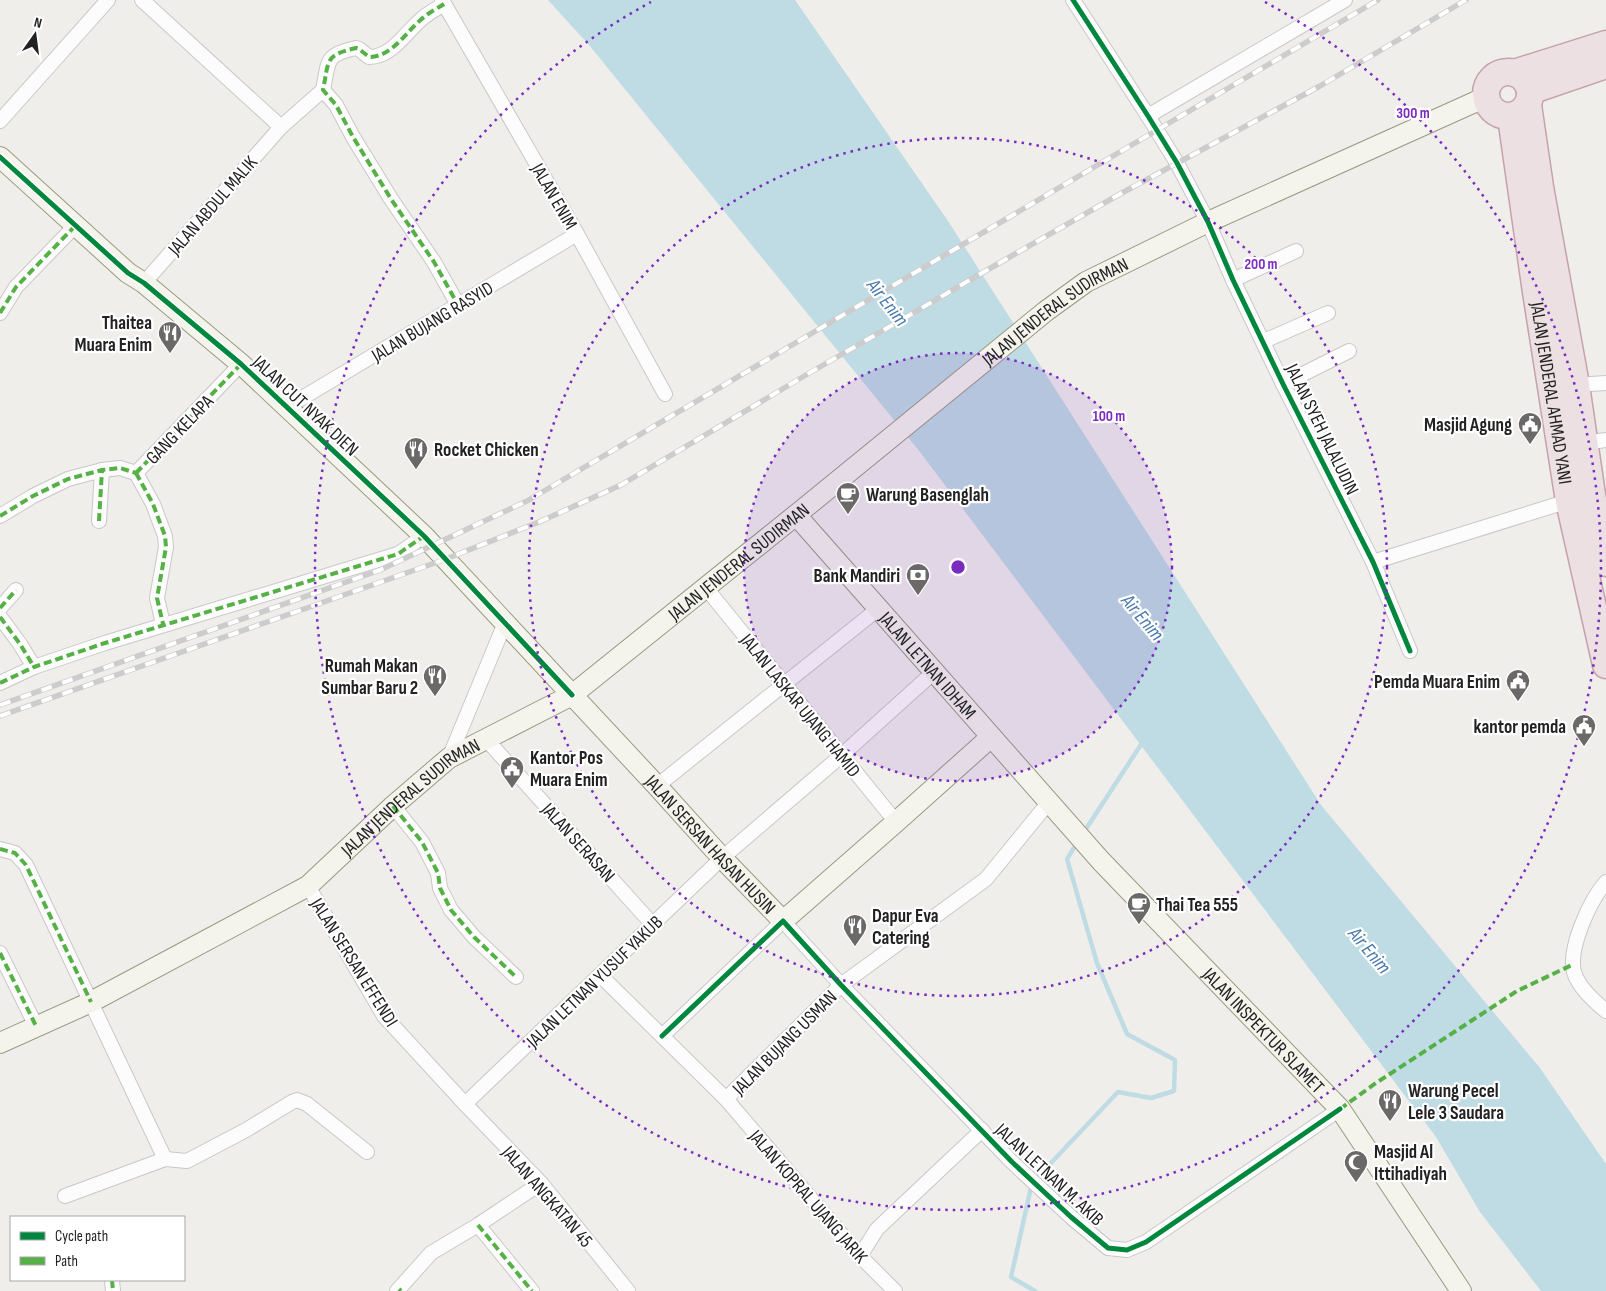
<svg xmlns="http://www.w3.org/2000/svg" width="1606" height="1291" viewBox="0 0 1606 1291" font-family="'Sofia Sans Condensed',sans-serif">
	<rect width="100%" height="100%" fill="#f0eeeb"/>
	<!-- water -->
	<path fill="#bfdbe3" d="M548 0H795L948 221 1321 805 1540 1068 1606 1164V1291H1541L1480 1212 1436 1137 920 452 589 45Z"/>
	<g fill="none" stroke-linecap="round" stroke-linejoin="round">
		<!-- stream -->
		<g stroke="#bfdbe3" stroke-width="4.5">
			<path d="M1084 832 1144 740"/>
			<path d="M1035 1291 1011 1277 1032 1183 1118 1092 1151 1098 1174 1091 1175 1060 1127 1034 1097 963 1067 859 1077 843"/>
		</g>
		<!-- street casing -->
		<g stroke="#c9c8c7" stroke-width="16">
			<g id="street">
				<path d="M142 0 281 127"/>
				<path d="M442 0 577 234 665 394"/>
				<path d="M1073 0 1148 116 1177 163 1208 222 1233 280 1283 384 1373 562 1410 651"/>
				<path d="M323 90 336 105 353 137 391 199 434 262 458 305"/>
				<path d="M323 90C329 61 324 55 356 48L359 49 369 57C393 57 407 30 424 17 430 12 438 8 444 4"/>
				<path d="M1148 116 1345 0"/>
				<path d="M0 121 108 0"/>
				<path d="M1233 280 1296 251"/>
				<path d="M144 283 281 127 323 90"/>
				<path d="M0 313 16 287 75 226"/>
				<path d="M1264 341 1328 313"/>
				<path d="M1283 384 1349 351"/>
				<path d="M1576 385 1606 383"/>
				<path d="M287 407 577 234"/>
				<path d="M1585 443 1606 440"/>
				<path d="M136 473 153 504 165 536 166 547 157 598 163 624"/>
				<path d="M136 473 241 364"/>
				<path d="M0 516 33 496 68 479 102 470 120 468 136 473"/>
				<path d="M99 521 102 470"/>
				<path d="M1373 562 1575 499"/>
				<path d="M706 588 896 822"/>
				<path d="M0 608 16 590"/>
				<path d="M0 617 20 644 34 667"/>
				<path d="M0 683 34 667 105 643 398 554 424 536"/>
				<path d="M485 738 653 925"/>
				<path d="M449 758 505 623"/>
				<path d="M657 786 878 609"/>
				<path d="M393 806 422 842 438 873 440 888 451 910 474 937 516 977"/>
				<path d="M0 849 15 853 26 865 165 1159"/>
				<path d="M1606 882C1590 900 1568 948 1574 972 1578 987 1595 1002 1606 1011"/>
				<path d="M308 886 384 1016 465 1104 541 1183 628 1291"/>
				<path d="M0 953 37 1028"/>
				<path d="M601 976 726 1099 860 1256 895 1291"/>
				<path d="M662 1036 783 921 841 985 1012 1162 1071 1217 1108 1248 1127 1250 1146 1242 1340 1109"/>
				<path d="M726 1099 841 985 986 879 1049 802"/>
				<path d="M465 1104 722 858 842 755 934 672"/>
				<path d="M65 1196 165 1159 187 1161 246 1130 292 1102 297 1100 307 1104 367 1152"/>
				<path d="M478 1225 532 1291"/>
				<path d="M860 1256 877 1229 982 1130"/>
				<path d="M112 1280 113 1291"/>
				<path d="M397 1291 431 1253 478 1225 541 1183"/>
			</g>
		</g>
		<!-- secondary casing -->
		<g stroke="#999a82" stroke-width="22">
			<g id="secondary">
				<path id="s1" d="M0 157 128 273 144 283 241 364 424 536 657 786 722 858 783 921 896 822 991 737"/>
				<path id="s2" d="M796 515 1101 861 1340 1109 1461 1291"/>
				<path id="s3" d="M0 1043 91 1002 308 886 393 806 449 758 572 695 796 515 1046 311 1086 282 1208 222 1486 97"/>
			</g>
		</g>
		<!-- highway casing -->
		<g stroke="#c5a2ac" stroke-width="29">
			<g id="highway">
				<circle cx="1508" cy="94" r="22"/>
				<path d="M1514 73 1606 44"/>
				<path d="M1530 91 1606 65"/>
				<path d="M1528 105 1540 187 1576 385 1592 495 1606 563"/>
				<path id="s4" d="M1511 117 1536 292 1569 501 1606 665"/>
			</g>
		</g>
		<!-- street -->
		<use href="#street" stroke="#fdfcfc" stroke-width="14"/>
		<!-- secondary -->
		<use href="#secondary" stroke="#f4f4ed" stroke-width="20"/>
		<!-- highway -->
		<use href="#highway" stroke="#ece0e2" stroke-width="26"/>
		<!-- rail casing -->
		<g stroke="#ccc" stroke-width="5.5">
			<g id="rail">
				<path d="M0 705 380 570 527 501 1378 0"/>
				<path d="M0 716 446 559 539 522 621 485 806 375 1008 258 1120 194 1320 86 1466 0"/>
			</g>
		</g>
		<!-- rail -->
		<use href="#rail" stroke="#fff" stroke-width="4" stroke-dasharray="11" stroke-linecap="butt"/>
		<!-- quiet -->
		<g stroke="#55b145" stroke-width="4" stroke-dasharray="8 4" stroke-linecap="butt">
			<path d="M444 4C438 8 430 12 424 17 407 30 393 57 369 57L359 49 356 48C324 55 329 61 323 90L336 105 353 137 391 199 434 262 458 305"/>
			<path d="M0 313 16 287 75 226"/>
			<path d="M136 473 153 504 165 536 166 547 157 598 163 624"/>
			<path d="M136 473 241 364"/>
			<path d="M0 516 33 496 68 479 102 470 120 468 136 473"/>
			<path d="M99 521 102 470"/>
			<path d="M0 608 16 590"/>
			<path d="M0 617 20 644 34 667"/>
			<path d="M0 683 34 667 105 643 398 554 424 536"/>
			<path d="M393 806 422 842 438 873 440 888 451 910 474 937 516 977"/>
			<path d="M0 849 15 853 26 865 91 1002"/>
			<path d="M0 953 37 1028"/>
			<path d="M1340 1109 1376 1083 1517 991 1574 964"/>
			<path d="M478 1225 532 1291"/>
			<path d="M112 1280 113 1291"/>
			<path d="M399 1289 401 1291"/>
		</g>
		<!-- cycleway casing -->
		<g stroke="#fff" stroke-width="8">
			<g id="cycleway">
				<path d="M1073 0 1148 116 1177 163 1208 222 1233 280 1283 384 1373 562 1410 651"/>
				<path d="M0 157 128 273 144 283 241 364 424 536 572 695"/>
				<path d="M662 1036 783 921 841 985 1012 1162 1071 1217 1108 1248 1127 1250 1146 1242 1340 1109"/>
			</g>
		</g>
		<!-- cycleway -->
		<use href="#cycleway" stroke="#00873e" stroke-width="5"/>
	</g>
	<!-- distance rings -->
	<circle cx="958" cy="567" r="214" fill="#7b2cbf" fill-opacity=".12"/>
	<g fill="none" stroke="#7b2cbf" stroke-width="2.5" stroke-dasharray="2.5 5">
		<circle cx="958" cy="567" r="214"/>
		<circle cx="958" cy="567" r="429"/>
		<path d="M1265 2A643 643 0 1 1 651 2"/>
	</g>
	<!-- icons -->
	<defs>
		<g id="restaurant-pin" transform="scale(1.25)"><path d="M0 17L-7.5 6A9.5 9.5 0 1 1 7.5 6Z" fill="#6a6968" stroke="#fff"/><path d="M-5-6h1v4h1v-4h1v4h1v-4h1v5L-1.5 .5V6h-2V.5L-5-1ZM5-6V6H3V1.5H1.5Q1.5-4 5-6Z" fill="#fff"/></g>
		<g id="civic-pin" transform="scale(1.25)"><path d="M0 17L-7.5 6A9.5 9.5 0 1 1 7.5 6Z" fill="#6a6968" stroke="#fff"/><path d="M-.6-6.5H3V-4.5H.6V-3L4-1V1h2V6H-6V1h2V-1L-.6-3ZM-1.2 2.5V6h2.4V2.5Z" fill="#fff"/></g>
		<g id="cafe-pin" transform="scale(1.25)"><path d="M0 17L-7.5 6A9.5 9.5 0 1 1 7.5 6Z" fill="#6a6968" stroke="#fff"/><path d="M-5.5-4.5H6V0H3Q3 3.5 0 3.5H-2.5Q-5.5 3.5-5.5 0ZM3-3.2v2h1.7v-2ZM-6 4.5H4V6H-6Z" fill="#fff"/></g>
		<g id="bank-pin" transform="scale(1.25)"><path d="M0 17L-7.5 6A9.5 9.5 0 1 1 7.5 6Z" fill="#6a6968" stroke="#fff"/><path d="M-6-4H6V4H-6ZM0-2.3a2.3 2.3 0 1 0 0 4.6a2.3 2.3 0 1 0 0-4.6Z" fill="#fff"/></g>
		<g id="mosque-pin" transform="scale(1.25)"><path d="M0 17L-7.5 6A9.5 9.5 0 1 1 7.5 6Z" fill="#6a6968" stroke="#fff"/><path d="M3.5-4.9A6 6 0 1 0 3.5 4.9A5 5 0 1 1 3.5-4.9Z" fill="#fff"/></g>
	</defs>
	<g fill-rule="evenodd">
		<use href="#restaurant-pin" x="170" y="333"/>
		<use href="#civic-pin" x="1530" y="424"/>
		<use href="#restaurant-pin" x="416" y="449"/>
		<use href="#cafe-pin" x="848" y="494"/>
		<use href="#bank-pin" x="918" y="575"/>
		<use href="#restaurant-pin" x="435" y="676"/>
		<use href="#civic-pin" x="1518" y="681"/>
		<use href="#civic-pin" x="1584" y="726"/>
		<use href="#civic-pin" x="512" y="768"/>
		<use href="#cafe-pin" x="1139" y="904"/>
		<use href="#restaurant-pin" x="855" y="926"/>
		<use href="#restaurant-pin" x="1390" y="1101"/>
		<use href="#mosque-pin" x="1356" y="1162"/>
	</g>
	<g text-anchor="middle" stroke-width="4.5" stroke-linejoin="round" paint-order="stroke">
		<!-- street labels -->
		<g font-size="19" fill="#222" stroke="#fff">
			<text transform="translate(555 196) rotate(60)" y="7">JALAN ENIM</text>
			<text transform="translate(212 205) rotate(-49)" y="7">JALAN ABDUL MALIK</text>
			<text dy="7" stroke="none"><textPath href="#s3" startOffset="1292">JALAN JENDERAL SUDIRMAN</textPath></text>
			<text transform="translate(432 321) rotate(-31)" y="7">JALAN BUJANG RASYID</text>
			<text dy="7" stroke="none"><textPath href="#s4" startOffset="279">JALAN JENDERAL AHMAD YANI</textPath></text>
			<text transform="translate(306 405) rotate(43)" y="7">JALAN CUT NYAK DIEN</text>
			<text transform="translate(179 429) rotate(-46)" y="7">GANG KELAPA</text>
			<text transform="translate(1323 429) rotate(64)" y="7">JALAN SYEH JALALUDIN</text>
			<text dy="7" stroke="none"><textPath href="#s3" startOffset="888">JALAN JENDERAL SUDIRMAN</textPath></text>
			<text dy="7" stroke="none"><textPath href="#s2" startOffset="200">JALAN LETNAN IDHAM</textPath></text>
			<text transform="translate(801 705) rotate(51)" y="7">JALAN LASKAR UJANG HAMID</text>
			<text dy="7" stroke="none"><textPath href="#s3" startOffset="482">JALAN JENDERAL SUDIRMAN</textPath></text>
			<text transform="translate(579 842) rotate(48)" y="7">JALAN SERASAN</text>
			<text dy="7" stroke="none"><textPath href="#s1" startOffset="990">JALAN SERSAN HASAN HUSIN</textPath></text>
			<text transform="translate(355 962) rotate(58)" y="7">JALAN SERSAN EFFENDI</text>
			<text transform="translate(594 981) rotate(-44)" y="7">JALAN LETNAN YUSUF YAKUB</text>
			<text dy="7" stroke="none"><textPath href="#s2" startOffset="696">JALAN INSPEKTUR SLAMET</textPath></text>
			<text transform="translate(784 1042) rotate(-45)" y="7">JALAN BUJANG USMAN</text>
			<text transform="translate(1050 1174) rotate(43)" y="7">JALAN LETNAN M. AKIB</text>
			<text transform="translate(548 1196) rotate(49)" y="7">JALAN ANGKATAN 45</text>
			<text transform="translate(809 1196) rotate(49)" y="7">JALAN KOPRAL UJANG JARIK</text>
		</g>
		<!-- poi labels -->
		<g font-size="19" font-weight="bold" fill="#222" stroke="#fff" text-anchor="start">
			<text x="152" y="329" text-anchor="end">Thaitea<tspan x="152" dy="22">Muara Enim</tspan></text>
			<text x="1512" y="431" text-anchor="end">Masjid Agung</text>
			<text x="434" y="456">Rocket Chicken</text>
			<text x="866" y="501">Warung Basenglah</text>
			<text x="900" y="582" text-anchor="end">Bank Mandiri</text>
			<text x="418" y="672" text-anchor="end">Rumah Makan<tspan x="418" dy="22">Sumbar Baru 2</tspan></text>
			<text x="1500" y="688" text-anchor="end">Pemda Muara Enim</text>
			<text x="1566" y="733" text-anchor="end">kantor pemda</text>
			<text x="530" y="764">Kantor Pos<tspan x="530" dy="22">Muara Enim</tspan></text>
			<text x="1156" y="911">Thai Tea 555</text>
			<text x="872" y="922">Dapur Eva<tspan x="872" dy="22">Catering</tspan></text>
			<text x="1408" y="1097">Warung Pecel<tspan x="1408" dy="22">Lele 3 Saudara</tspan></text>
			<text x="1374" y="1158">Masjid Al<tspan x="1374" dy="22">Ittihadiyah</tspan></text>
		</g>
		<!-- water labels -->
		<g font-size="20" font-style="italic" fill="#4a7aab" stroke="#fff">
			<text transform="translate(888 302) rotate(52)" y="7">Air Enim</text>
			<text transform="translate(1143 617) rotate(50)" y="7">Air Enim</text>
			<text transform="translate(1370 950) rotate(50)" y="7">Air Enim</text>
		</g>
	</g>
	<circle cx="958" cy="567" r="8" fill="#7b2cbf" stroke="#fff" stroke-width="2.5"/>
	<g font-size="15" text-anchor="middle" font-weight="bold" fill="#7b2cbf" stroke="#fff" stroke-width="4.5" stroke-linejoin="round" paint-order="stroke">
		<text x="1413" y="118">300 m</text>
		<text x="1261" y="269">200 m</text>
		<text x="1109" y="421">100 m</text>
	</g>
	<!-- legend -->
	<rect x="10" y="1216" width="175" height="65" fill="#ffffff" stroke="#a7a7a7"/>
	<rect x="20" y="1232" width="25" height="8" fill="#00873e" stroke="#a7a7a7"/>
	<text x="55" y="1241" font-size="15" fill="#222222">Cycle path</text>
	<rect x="20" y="1257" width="25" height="8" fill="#55b145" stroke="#a7a7a7"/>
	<text x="55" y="1266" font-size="15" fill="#222222">Path</text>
	<!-- north arrow -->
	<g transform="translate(35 35) rotate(14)" stroke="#ffffff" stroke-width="4" paint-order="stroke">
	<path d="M0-4L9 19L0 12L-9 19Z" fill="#222222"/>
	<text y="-8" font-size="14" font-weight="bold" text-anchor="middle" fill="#222222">N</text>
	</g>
</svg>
